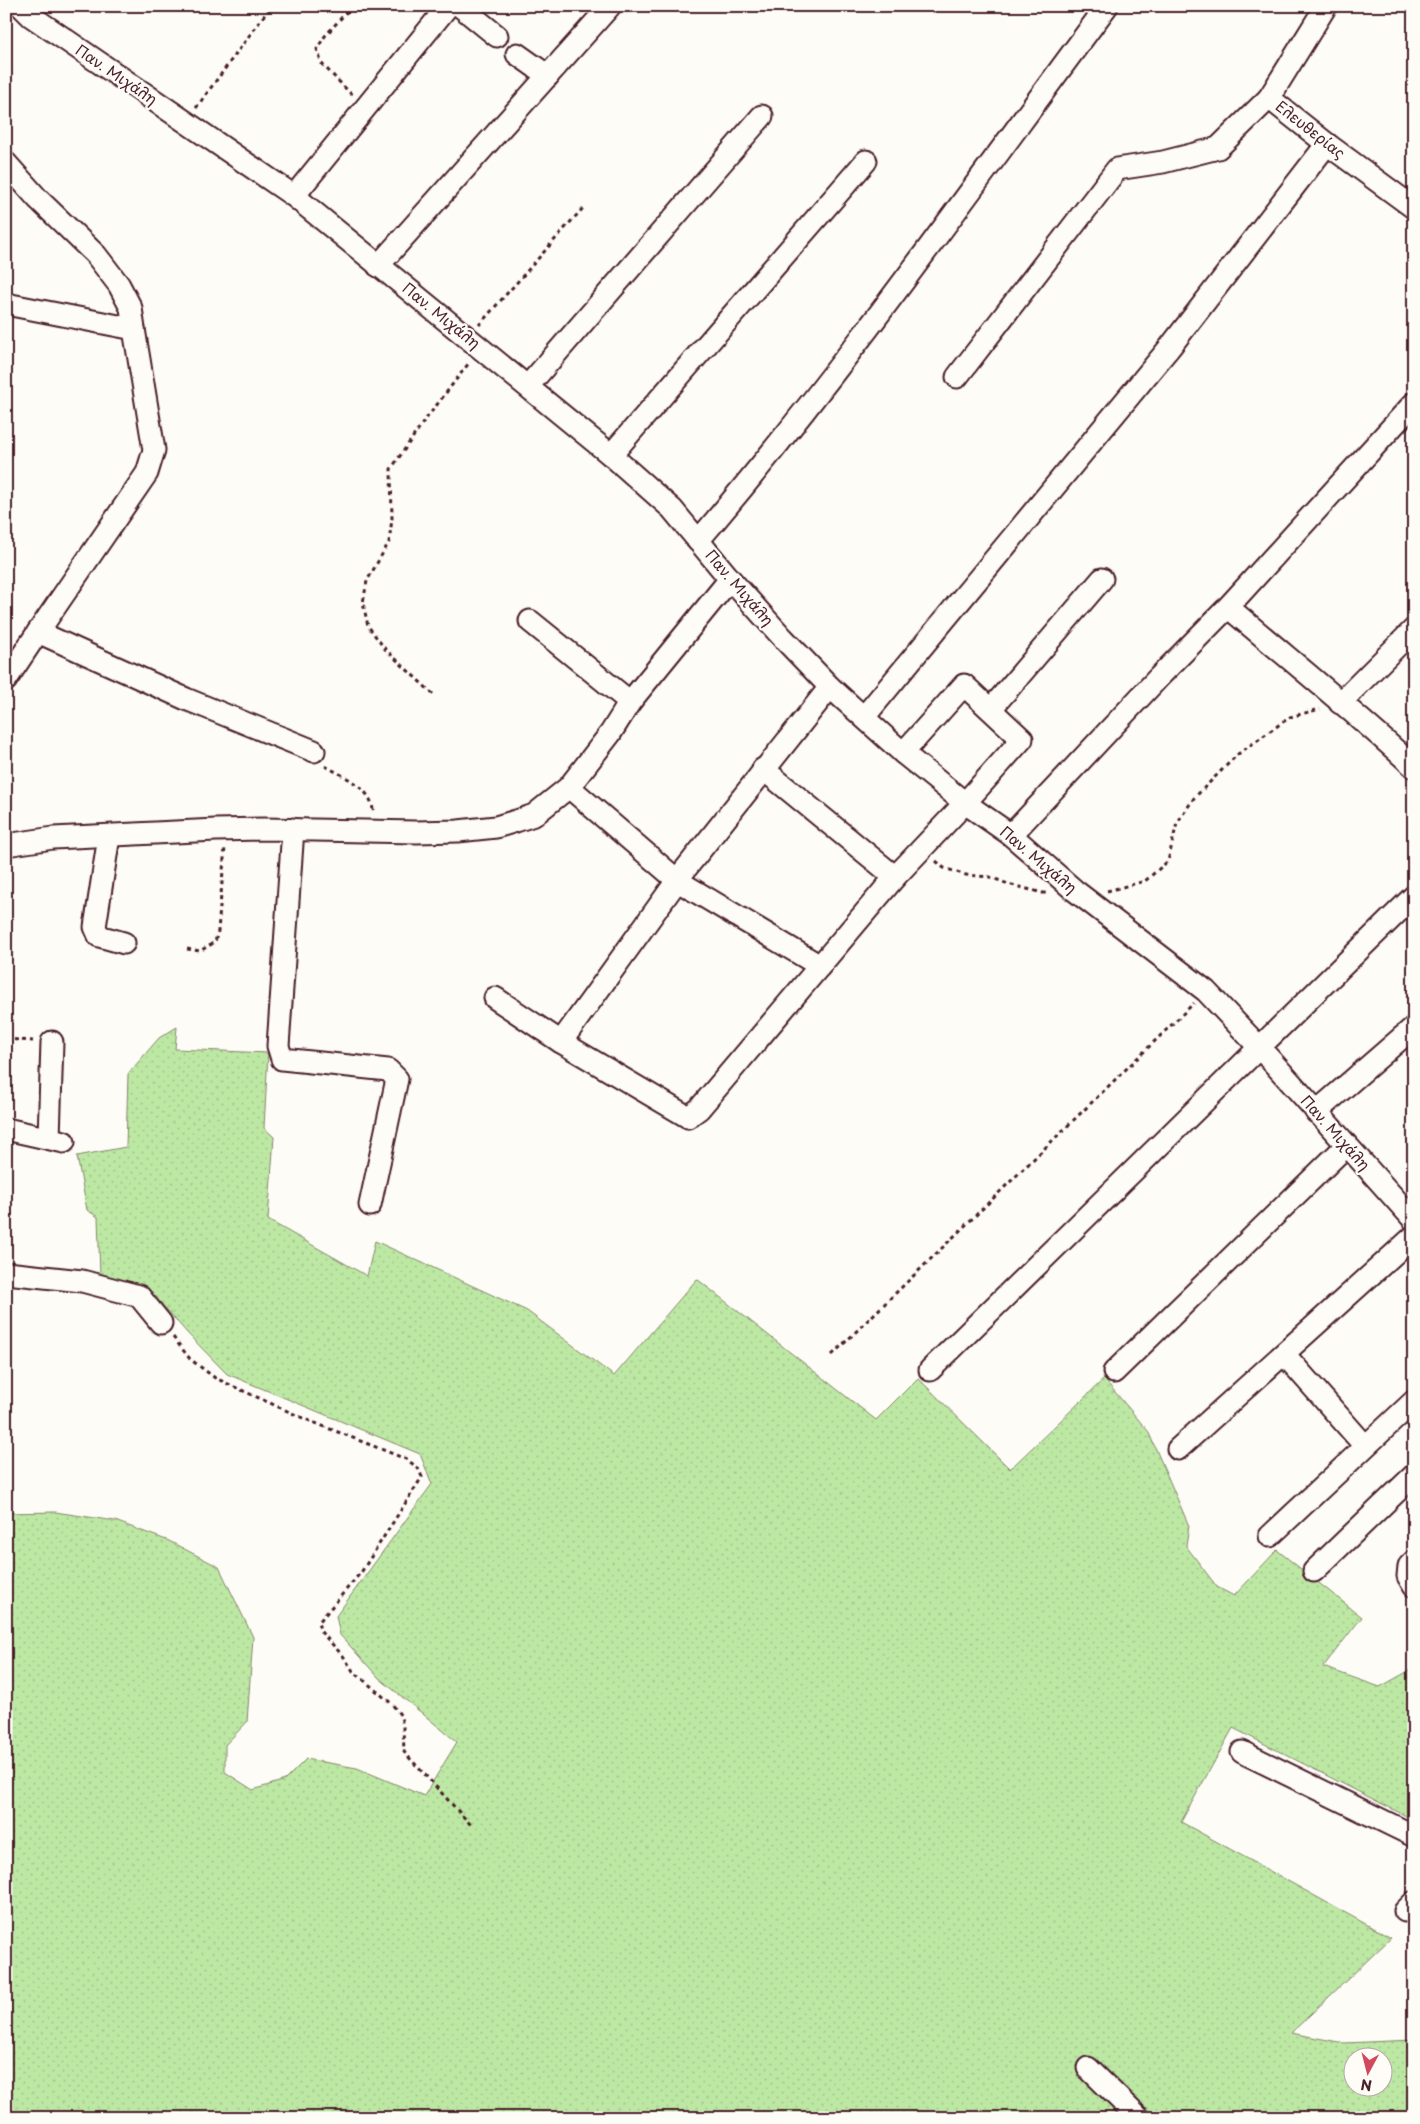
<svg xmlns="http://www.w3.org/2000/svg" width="1420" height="2124" viewBox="0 0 1420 2124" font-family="'Playpen Sans',sans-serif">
	<defs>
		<pattern id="grass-dots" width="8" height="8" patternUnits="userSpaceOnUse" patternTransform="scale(1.25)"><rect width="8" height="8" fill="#bde8a4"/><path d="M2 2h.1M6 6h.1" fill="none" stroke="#a4c78d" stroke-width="1.8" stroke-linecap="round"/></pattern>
	</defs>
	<rect width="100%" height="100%" fill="#fdfcf7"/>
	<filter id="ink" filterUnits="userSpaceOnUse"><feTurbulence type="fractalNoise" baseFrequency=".02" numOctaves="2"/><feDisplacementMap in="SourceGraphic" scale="10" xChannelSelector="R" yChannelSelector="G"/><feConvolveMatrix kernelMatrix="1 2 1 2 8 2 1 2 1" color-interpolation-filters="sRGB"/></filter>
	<g filter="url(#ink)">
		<!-- grass -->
		<path fill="url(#grass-dots)" stroke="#848468" fill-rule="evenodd" d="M177 1027 175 1049 268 1053 264 1128 274 1137 268 1220 367 1276 375 1241 527 1311 614 1376 697 1279 876 1420 918 1378 1010 1469 1104 1379 1148 1431 1189 1526 1186 1546 1217 1587 1234 1596 1277 1550 1362 1617 1323 1667 1380 1687 1414 1668V1820L1233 1728 1181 1822 1391 1938 1291 2033 1344 2043 1414 2040V2118H6V1513L55 1512 115 1521 169 1541 219 1567 253 1637 247 1722 225 1745V1772L253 1790 285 1780 306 1759 357 1768 424 1796 457 1742 379 1678 340 1635 336 1616 432 1484 420 1454 227 1374 188 1334 147 1287 100 1276 98 1217 87 1210 77 1156 126 1147 128 1074 159 1038ZM1352 2056H1382V2086H1352Z"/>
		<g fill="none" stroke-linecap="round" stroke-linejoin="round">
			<!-- minor casing -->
			<g stroke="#4a1f2b" stroke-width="25">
				<g id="minor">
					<path d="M21 6 31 16 294 196 611 455 672 509 730 579 783 638 830 687 903 753 965 803 1011 835 1074 890 1206 991 1259 1047 1414 1220"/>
					<path d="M460 6 497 36"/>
					<path d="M1326 6 1269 98 1327 144 1414 208"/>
					<path d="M517 54 548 76"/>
					<path d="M6 163 38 199 96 255 119 285 131 308 134 329"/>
					<path d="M294 196 448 6"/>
					<path d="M378 266 610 6"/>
					<path d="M6 304 134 329 154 450 147 473 38 632"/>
					<path d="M957 377 1117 169 1163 162 1218 148 1269 98"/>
					<path d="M528 386 762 116"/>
					<path d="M611 455 866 161"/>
					<path d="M698 541C844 370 973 186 1107 6"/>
					<path d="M1228 607C1290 660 1354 711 1414 767"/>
					<path d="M530 621 630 702"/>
					<path d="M6 680 38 632 186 699 314 751"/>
					<path d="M1340 703 1414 629"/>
					<path d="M991 709 1102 579"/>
					<path d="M864 717 1170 347 1327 144"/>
					<path d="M763 769 895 877"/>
					<path d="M569 787 678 881 820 966"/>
					<path d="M293 829 278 1046 282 1059 388 1070 397 1079 370 1205"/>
					<path d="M1011 835 1159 677 1228 607 1414 403"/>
					<path d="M109 836 95 927 99 936 124 943"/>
					<path d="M6 845 53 838 216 830 264 829 416 832 458 831 496 827 516 821 534 815 569 787 610 734 630 702 730 579"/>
					<path d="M495 998 561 1042 688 1117 699 1109 895 877 965 803 1022 739 964 685 903 753"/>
					<path d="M561 1042 684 871 830 687"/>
					<path d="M1316 1112 1414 1027"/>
					<path d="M6 1129 64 1142"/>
					<path d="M49 1138 52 1042"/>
					<path d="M6 1273 82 1281 139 1296 161 1323"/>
					<path d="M1284 1354 1365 1446"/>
					<path d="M930 1370 1414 896"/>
					<path d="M1114 1372 1346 1146"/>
					<path d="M1178 1449 1414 1236"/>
					<path d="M1270 1536 1414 1401"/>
					<path d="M1414 1561 1409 1566 1408 1576 1414 1586"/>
					<path d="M1314 1571 1414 1475"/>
					<path d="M1242 1752 1414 1836"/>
					<path d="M1405 1911 1414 1902"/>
					<path d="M1088 2068 1139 2118"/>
				</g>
			</g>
			<!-- path -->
			<g stroke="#4a1f2b" stroke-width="3" stroke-dasharray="4 4" stroke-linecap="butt">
				<path d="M352 95 322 64 317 49 325 36 352 6"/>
				<path d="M196 108 271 6"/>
				<path d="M479 325 583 208"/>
				<path d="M433 694 385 649 368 626 363 603 367 581 389 542 392 519 391 469 422 424 469 363"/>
				<path d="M325 766C343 776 373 788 373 812"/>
				<path d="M936 861 944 868 966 875 990 877 1008 884 1043 893H1048"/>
				<path d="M1107 891 1145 881 1168 861 1177 823 1194 798 1238 754 1290 717 1320 709"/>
				<path d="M187 949 200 951 215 942 218 931 225 847"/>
				<path d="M6 1039 33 1041"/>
				<path d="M173 1337 190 1359 215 1378 305 1419 406 1459 418 1468 422 1477 362 1571 318 1623 321 1632 344 1657 353 1671 392 1704 401 1716 403 1727 404 1752 471 1825"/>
				<path d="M832 1355 1194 1003"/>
			</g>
			<!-- minor -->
			<use href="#minor" stroke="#fdfcf7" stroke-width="21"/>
		</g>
	</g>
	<g text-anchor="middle" stroke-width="4.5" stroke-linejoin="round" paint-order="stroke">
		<!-- street labels -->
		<g font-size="15" fill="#4a1f2b" stroke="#fdfcf7">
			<text transform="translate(116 75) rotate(34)" y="5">Παν. Μιχάλη</text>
			<text transform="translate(1310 130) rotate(38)" y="5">Ελευθερίας</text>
			<text transform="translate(441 316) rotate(39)" y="5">Παν. Μιχάλη</text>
			<text transform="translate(739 588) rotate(49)" y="5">Παν. Μιχάλη</text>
			<text transform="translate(1038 860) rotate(40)" y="5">Παν. Μιχάλη</text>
			<text transform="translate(1335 1133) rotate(48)" y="5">Παν. Μιχάλη</text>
		</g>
	</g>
	<!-- margin -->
	<rect width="1420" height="2124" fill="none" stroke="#fdfcf7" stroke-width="25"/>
	<rect x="12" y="12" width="1395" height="2099" fill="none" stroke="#4a1f2b" stroke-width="2" filter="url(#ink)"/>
	<!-- north arrow -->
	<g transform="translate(1368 2072) rotate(187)"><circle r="24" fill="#fdfcf7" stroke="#b5a4a5"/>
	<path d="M0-4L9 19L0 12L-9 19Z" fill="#d1495b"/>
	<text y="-8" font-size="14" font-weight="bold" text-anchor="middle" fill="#4a1f2b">N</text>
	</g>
</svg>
